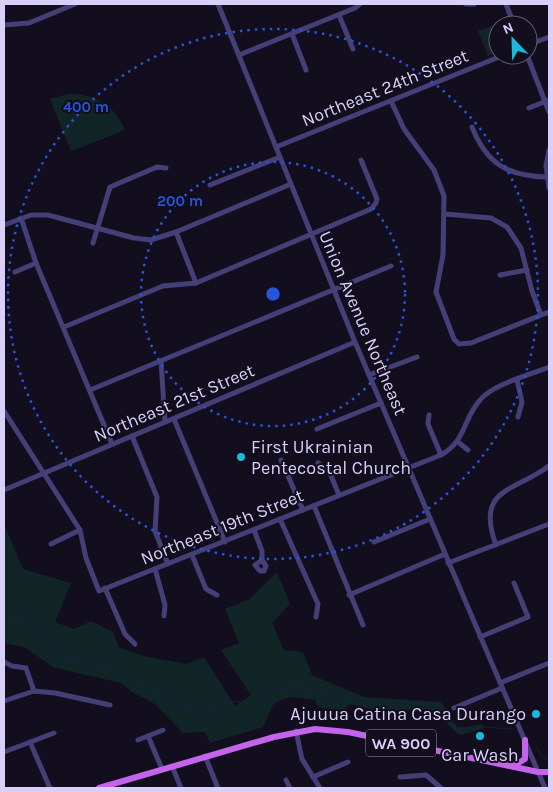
<svg xmlns="http://www.w3.org/2000/svg" width="553" height="792" viewBox="0 0 553 792" font-family="Karla,sans-serif">
	<rect width="100%" height="100%" fill="#120e1d"/>
	<!-- green -->
	<g fill="#122526">
		<path d="M507 20 509 25H498V52L488 56 478 31Z"/>
		<path d="M68 94C96 94 113 104 125 130L71 151 50 99Z"/>
		<path d="M4 524 23 569 71 583 55 622 74 629 91 621 113 632 119 647 143 656 187 664 204 657 235 706 251 695 221 650 239 643 225 609 250 599 277 572 290 604 272 623 284 650 303 652 312 675 364 697 441 702 457 727H465L482 724 483 729 460 735C451 730 446 719 437 715 419 705 398 713 380 711 370 710 359 706 349 704L344 711 318 707 315 700 291 697 274 703 263 727 210 743 205 732 183 733 155 704 132 692 121 683 53 667 24 647 4 643Z"/>
	</g>
	<g fill="none" stroke-linecap="round" stroke-linejoin="round">
		<!-- stream -->
		<g stroke="#142241" stroke-width="1">
			<path d="M4 619 27 620 41 642 56 649 61 661 82 660 98 667 115 670 127 684 156 691 162 693 167 700 190 709 208 710 226 702H253L271 690 299 687 362 700 376 706 385 707 404 702 429 705 442 714 456 731 483 727 512 729"/>
			<path d="M536 746 542 757 549 761"/>
		</g>
		<!-- minor -->
		<g stroke="#453f77" stroke-width="5">
			<path d="M218 4 355 342 545 788"/>
			<path d="M466 4H474"/>
			<path d="M506 4 514 25"/>
			<path d="M339 15 353 49"/>
			<path d="M4 25 29 23 75 4"/>
			<path d="M292 34 306 70"/>
			<path d="M528 45 549 37"/>
			<path d="M239 55 355 8 360 4"/>
			<path d="M527 55 549 112"/>
			<path d="M391 101 404 129 434 170 444 196 443 255 436 292 454 339 459 344 471 343 549 312"/>
			<path d="M529 108 549 100"/>
			<path d="M472 127C487 164 507 176 547 177"/>
			<path d="M276 147 504 55"/>
			<path d="M549 150 546 166 549 188"/>
			<path d="M210 185 280 157"/>
			<path d="M445 214 491 218 507 227 521 248 532 291 541 315"/>
			<path d="M21 218 36 263 112 444"/>
			<path d="M4 225 31 215H48L134 238 151 240 176 232 291 184"/>
			<path d="M176 232 196 283"/>
			<path d="M93 243 110 187 157 167 166 168"/>
			<path d="M15 272 36 263"/>
			<path d="M500 275 527 270"/>
			<path d="M64 327 163 286 196 283 371 209 376 203 377 199 361 160"/>
			<path d="M161 361 165 422"/>
			<path d="M369 375 417 357"/>
			<path d="M517 380 522 402 518 417"/>
			<path d="M90 390 391 266"/>
			<path d="M4 411 80 530 86 558 99 591 441 455C466 441 463 419 480 400 493 384 530 375 549 367"/>
			<path d="M429 415 428 424 441 455"/>
			<path d="M174 419 225 542"/>
			<path d="M317 429 381 403"/>
			<path d="M132 436 157 497 155 531 168 564"/>
			<path d="M458 442 468 450"/>
			<path d="M281 460 303 510"/>
			<path d="M318 463 330 473 339 495"/>
			<path d="M4 490 355 342"/>
			<path d="M314 506 363 625"/>
			<path d="M280 519 318 604 316 617"/>
			<path d="M254 530 262 551V560L266 566 264 571H260L255 565 262 560"/>
			<path d="M374 542 430 519"/>
			<path d="M51 544 80 530"/>
			<path d="M496 545C475 488 514 492 549 466"/>
			<path d="M192 555 206 589 217 595"/>
			<path d="M448 563 549 524"/>
			<path d="M155 569 165 605 164 616"/>
			<path d="M105 588 125 634 135 644"/>
			<path d="M349 595 445 554"/>
			<path d="M480 637 528 617 514 583"/>
			<path d="M4 662 12 666 26 668 34 691"/>
			<path d="M500 683 549 663"/>
			<path d="M4 701 34 691 55 693 110 705"/>
			<path d="M454 708 502 688"/>
			<path d="M296 731 302 759 320 788"/>
			<path d="M148 736 162 769"/>
			<path d="M138 740 163 730"/>
			<path d="M30 742 50 788"/>
			<path d="M4 752 54 733"/>
			<path d="M205 756 218 788"/>
			<path d="M172 766 181 788"/>
			<path d="M313 777 348 762"/>
			<path d="M400 777 426 775 441 788"/>
			<path d="M286 780 290 788"/>
		</g>
		<!-- major -->
		<g stroke="#c464ed" stroke-width="6">
			<path d="M513 766 525 759V740"/>
			<path d="M99 788 274 737 315 729 348 732 538 772H549"/>
		</g>
	</g>
	<!-- distance rings -->
	<g fill="none" stroke="#2654da" stroke-width="2.5" stroke-dasharray="2.5 5">
		<circle cx="273" cy="294" r="132"/>
		<circle cx="273" cy="294" r="265"/>
	</g>
	<!-- markers -->
	<g fill="#1ab9db" stroke="#120e1d" stroke-width="2">
		<circle cx="241" cy="457" r="5"/>
		<circle cx="536" cy="714" r="5"/>
		<circle cx="480" cy="736" r="5"/>
	</g>
	<g text-anchor="middle" stroke-width="4" stroke-linejoin="round" paint-order="stroke">
		<!-- shield labels -->
		<rect fill="#120e1d" stroke="#9d96b7" stroke-width="1" x="366" y="729.5" width="70" height="27" rx="4"/>
		<g font-size="16" font-weight="bold" fill="#d8d0f9">
			<text x="401" y="749">WA 900</text>
		</g>
		<!-- street labels -->
		<g font-size="18" fill="#d8d0f9" stroke="#120e1d">
			<text transform="translate(385 88) rotate(-22)" y="6">Northeast 24th Street</text>
			<text transform="translate(363 323) rotate(67)" y="6">Union Avenue Northeast</text>
			<text transform="translate(174 403) rotate(-23)" y="6">Northeast 21st Street</text>
			<text transform="translate(222 527) rotate(-22)" y="6">Northeast 19th Street</text>
		</g>
		<!-- poi labels -->
		<g font-size="18" fill="#d8d0f9" stroke="#120e1d" text-anchor="start">
			<text x="251" y="453">First Ukrainian<tspan x="251" dy="21">Pentecostal Church</tspan></text>
			<text x="526" y="720" text-anchor="end">Ajuuua Catina Casa Durango</text>
			<text x="480" y="761" text-anchor="middle">Car Wash</text>
		</g>
	</g>
	<circle cx="273" cy="294" r="8" fill="#2654da" stroke="#120e1d" stroke-width="2.5"/>
	<g font-size="15" text-anchor="middle" font-weight="bold" fill="#2654da" stroke="#120e1d" stroke-width="4" stroke-linejoin="round" paint-order="stroke">
		<text x="86" y="112">400 m</text>
		<text x="180" y="206">200 m</text>
	</g>
	<!-- border -->
	<rect width="553" height="792" fill="none" stroke="#d8d0f9" stroke-width="10"/>
	<!-- north arrow -->
	<g transform="translate(513 40) rotate(337)"><circle r="24" fill="#120e1d" stroke="#615c75"/>
	<path d="M0-4L9 19L0 12L-9 19Z" fill="#1ab9db"/>
	<text y="-8" font-size="14" font-weight="bold" text-anchor="middle" fill="#d8d0f9">N</text>
	</g>
</svg>
